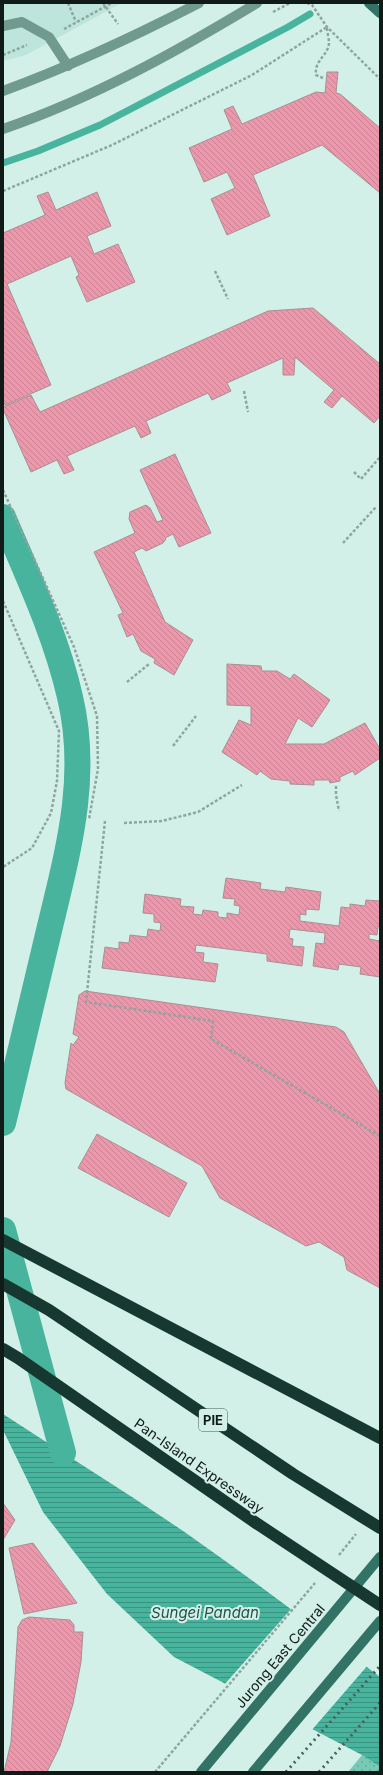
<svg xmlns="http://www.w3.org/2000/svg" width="383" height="1775" viewBox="0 0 383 1775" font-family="Inter,sans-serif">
	<defs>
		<pattern id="grass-dots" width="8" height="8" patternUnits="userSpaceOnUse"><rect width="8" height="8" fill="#78cab6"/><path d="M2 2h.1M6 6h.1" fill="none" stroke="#67ad9c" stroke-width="1.8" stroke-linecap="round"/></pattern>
		<pattern id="water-rules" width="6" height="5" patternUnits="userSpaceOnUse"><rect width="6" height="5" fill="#48b49e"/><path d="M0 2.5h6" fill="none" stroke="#3b9280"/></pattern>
		<pattern id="building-back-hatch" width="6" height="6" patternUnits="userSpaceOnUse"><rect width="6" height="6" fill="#ec97ab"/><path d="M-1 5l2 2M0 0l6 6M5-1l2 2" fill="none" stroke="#c98292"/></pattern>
	</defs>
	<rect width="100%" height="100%" fill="#d2f0e8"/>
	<!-- built -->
	<path fill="#bee5db" d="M3 3H122L26 55 3 61Z"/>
	<!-- grass -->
	<path fill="url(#grass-dots)" d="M362 1755 380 1767V1772H348Z"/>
	<!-- water -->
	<path fill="url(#water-rules)" d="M3 1414C64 1454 126 1492 186 1533 252 1579 316 1628 380 1677V1767L362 1755 174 1657 107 1594 43 1512 3 1430Z"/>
	<!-- pier -->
	<path fill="#d2f0e8" d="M292 1608 368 1665 311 1731 224 1685Z"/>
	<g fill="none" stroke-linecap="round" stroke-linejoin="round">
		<!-- stream -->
		<path stroke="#48b49e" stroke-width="7" d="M3 163 38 151 100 125 288 27 310 14"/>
		<!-- canal -->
		<g stroke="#48b49e" stroke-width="26">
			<path d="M3 517C28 576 56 635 70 697 90 781 66 858 47 939 32 1001 18 1062 3 1123"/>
			<path d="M3 1230 63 1453"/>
		</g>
	</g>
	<!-- building -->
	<g fill="url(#building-back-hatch)" stroke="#a98f94">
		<path d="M327 72H338L336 93 340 94 380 128V193L322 145 253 175 270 216 227 235 211 199 235 188 227 172 204 182 189 148 232 129 224 110 233 106 242 124 316 92 325 93Z"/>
		<path d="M48 192 56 210 97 192 111 226 87 236 94 254 118 244 135 282 87 302 76 277 79 275 71 256 7 284 51 385 5 405 3 400V233L45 215 37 196Z"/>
		<path d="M313 308 380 364V416L374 423 342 396 332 408 324 402 334 390 295 357 294 375H283V358L227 383 231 391 212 400 208 393 146 421 151 433 141 438 135 426 67 456 74 470 64 474 57 460 31 472 3 409V407L31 395 40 412 268 311Z"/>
		<path d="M175 454 211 533 179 547 173 534 165 538 166 539 163 543 146 551 142 548 134 552 165 622 193 640 174 675 154 663 155 659 141 651 133 634 127 637 118 615 123 613 94 552 135 533 129 519 130 512 146 505 150 508 157 522 163 520 140 470Z"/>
		<path d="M227 664 261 666 262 671H277L290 679 294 674 330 700 312 727 298 718 285 744H324L365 723 380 749V758L355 775 353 771 340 777V781L330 783 329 780H314V785L290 784V781L271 779 260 771 257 775 222 752 239 720 251 725V706L227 705Z"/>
		<path d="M226 878 261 883 260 889 285 892 286 887 321 892 319 910 306 909V915L300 914V921L339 926 341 907 350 908V904L365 906 366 900 380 901V927L378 926 377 935 369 934V939L380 941V977L360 974 361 967 339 964 338 970 313 966 316 943 324 944 325 933 290 929 289 938 293 939 292 946 304 947 302 966 267 961V954L196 945 195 952 204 953 203 962 218 964 215 982 102 968 105 947 119 949V942L129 943 130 935 147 937 148 929 160 931 161 923 154 922V914L143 913 145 894 181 899 180 906 194 907 193 914 202 915 203 910 218 912V917L227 918V913L239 915 240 906 234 905 235 899 223 898Z"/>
		<path d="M85 991 336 1027 344 1032 380 1094V1288L347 1270 344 1257 319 1242 306 1246 220 1198 202 1166 66 1089 65 1083 71 1043 73 1045 79 1037 73 1034 79 995Z"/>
		<path d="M97 1134 187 1183 169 1217 78 1168Z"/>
		<path d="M3 1503 15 1520 3 1540Z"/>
		<path d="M33 1543 77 1603 24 1614 9 1548Z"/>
		<path d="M29 1617 70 1620 74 1625V1632H83L81 1662 73 1704 60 1746 47 1772H4L11 1742 18 1627 22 1620Z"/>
	</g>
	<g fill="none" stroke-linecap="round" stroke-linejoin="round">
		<!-- path -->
		<g stroke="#8fa6a0" stroke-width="2.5" stroke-dasharray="3 2" stroke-linecap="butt">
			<path d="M68 3 76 22"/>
			<path d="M103 3 118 24"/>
			<path d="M307 3 312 5 327 27 380 79"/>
			<path d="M273 12 290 3"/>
			<path d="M64 29 112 3"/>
			<path d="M3 55 27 45"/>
			<path d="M3 191 112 145 252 75 327 27C327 32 329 38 329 43 328 56 314 60 316 75L323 78"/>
			<path d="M215 271 228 299"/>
			<path d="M244 391 248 412"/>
			<path d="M354 472 361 479 380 457"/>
			<path d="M3 490 74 647 97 716 98 769 89 819"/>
			<path d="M343 543 376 507"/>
			<path d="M3 601 59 731 57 781 51 813 32 848 3 867"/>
			<path d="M127 682 149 664"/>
			<path d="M173 746 196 716"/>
			<path d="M336 786V795L339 811"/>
			<path d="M105 821 86 1002 213 1021 211 1039 380 1136"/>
			<path d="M124 823 162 821 198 812 242 785"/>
			<path d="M339 1555 356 1534"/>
			<path d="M155 1772 315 1583"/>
		</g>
		<!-- lane -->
		<path stroke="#719a8f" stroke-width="10" d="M3 26 22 22 49 37 68 66"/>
		<!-- street -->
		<g stroke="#719a8f" stroke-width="10">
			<path d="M3 91C71 66 135 36 199 3"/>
			<path d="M3 129C93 98 176 52 257 3"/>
		</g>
		<!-- secondary -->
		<g stroke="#327365" stroke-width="10">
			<path d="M369 3 380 13"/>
			<path d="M201 1772 380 1557"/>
			<path d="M253 1772 380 1621"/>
		</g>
		<!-- highway -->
		<g stroke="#163830" stroke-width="12">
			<path d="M3 1240 380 1438"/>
			<path d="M3 1284 49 1310 293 1474 380 1528"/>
			<path d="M3 1349 18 1358 256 1523 380 1605"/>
		</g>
		<!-- rail -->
		<g stroke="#4d5e59" stroke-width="3" stroke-dasharray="2 4" stroke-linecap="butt">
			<path d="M286 1772 380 1666"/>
			<path d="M319 1772 380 1703"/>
		</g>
	</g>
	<g text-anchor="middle" stroke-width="4" stroke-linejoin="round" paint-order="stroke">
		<!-- shield labels -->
		<rect fill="#d2f0e8" stroke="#4a5b56" stroke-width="1" x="199" y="1409" width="28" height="22" rx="3"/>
		<g font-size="13" font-weight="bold" fill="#101b18">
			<text x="213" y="1425">PIE</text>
		</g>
		<!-- street labels -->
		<g font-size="14" fill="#101b18" stroke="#d2f0e8">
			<text transform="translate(199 1466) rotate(35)" y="5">Pan-Island Expressway</text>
			<text transform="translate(280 1656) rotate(-50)" y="5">Jurong East Central</text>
		</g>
		<!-- water labels -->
		<g font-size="15" font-style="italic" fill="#255349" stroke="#d2f0e8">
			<text x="205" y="1618">Sungei Pandan</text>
		</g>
	</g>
	<!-- border -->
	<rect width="383" height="1775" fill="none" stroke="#101b18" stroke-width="8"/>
</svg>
